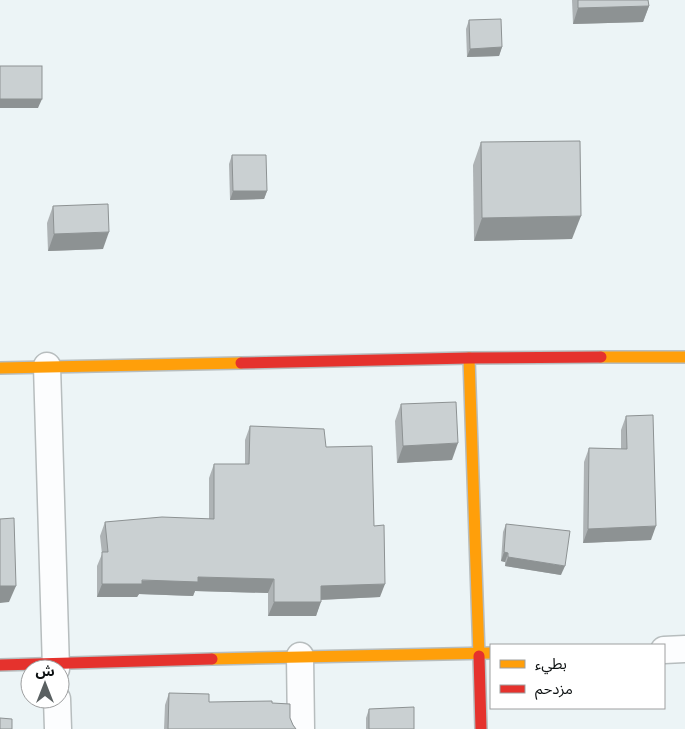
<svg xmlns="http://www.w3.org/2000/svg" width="685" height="729" viewBox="0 0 685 729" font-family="Manrope,'Noto Sans Arabic',sans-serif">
	<rect width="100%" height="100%" fill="#ecf4f6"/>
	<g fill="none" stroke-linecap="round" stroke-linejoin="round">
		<!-- street casing -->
		<g stroke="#b7bdbe" stroke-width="29">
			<g id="street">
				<path d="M47 366 56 669"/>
				<path d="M664 650 685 649"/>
				<path d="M300 656 301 729"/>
				<path d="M57 699 58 729"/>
			</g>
		</g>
		<!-- slow casing -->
		<g stroke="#b7bdbe" stroke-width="14">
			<g id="slow">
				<path d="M601 357H685"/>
				<path d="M469 358 479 656"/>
				<path d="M0 368 241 363"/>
				<path d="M212 659 491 653"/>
			</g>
		</g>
		<!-- jam casing -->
		<g stroke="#b7bdbe" stroke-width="14">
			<g id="jam">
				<path d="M241 363 469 358 601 357"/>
				<path d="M479 656 481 729"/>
				<path d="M0 665 212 659"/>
			</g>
		</g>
		<!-- street -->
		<use href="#street" stroke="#fcfdfe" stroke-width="26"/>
		<!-- slow -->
		<use href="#slow" stroke="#ff9f0a" stroke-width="11"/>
		<!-- jam -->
		<use href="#jam" stroke="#e5322d" stroke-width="11"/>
	</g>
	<!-- wall -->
	<g fill="#aeb3b5">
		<path d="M572 0H648L649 6 643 22 573 24Z"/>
		<path d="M469 20 502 47 499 56 467 57 466 29Z"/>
		<path d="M481 142 572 239 474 241 473 165Z"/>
		<path d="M232 155 267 191 264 199 230 200 229 164Z"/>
		<path d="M53 206 103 249 48 251 47 223Z"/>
		<path d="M401 404 452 460 397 463 395 421Z"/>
		<path d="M626 416 651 540 583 543 584 462 589 448 621 449V430Z"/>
		<path d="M250 426 326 447 374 526 380 597 321 600 316 616H268V593L195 591 193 596 139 594 137 597H97V566L102 554 100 536 105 522 209 519V478L214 464H245V440Z"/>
		<path d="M506 524 561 575 505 566V562L501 561 503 532Z"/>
		<path d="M169 693 209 702 272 703 290 718 293 725 296 729H164L165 705Z"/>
		<path d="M369 709 414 729H366V718Z"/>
	</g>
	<!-- shaded-wall -->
	<g fill="#8d9293">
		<path d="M649 6 643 22 573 24 578 8Z"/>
		<path d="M502 47 499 56 467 57 470 49Z"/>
		<path d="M0 99H42L38 108H0Z"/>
		<path d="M233 191H267L264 199 230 200Z"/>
		<path d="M581 216 572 239 474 241 482 218Z"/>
		<path d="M109 232 103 249 48 251 54 234Z"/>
		<path d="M458 443 452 460 397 463 403 446Z"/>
		<path d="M656 526 651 540 583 543 588 529Z"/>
		<path d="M504 552 508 553 505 562 501 561Z"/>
		<path d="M508 557 565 566 561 575 505 566Z"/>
		<path d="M198 577 274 579 268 593 195 591 193 596 139 594 137 597H97L102 584Z"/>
		<path d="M385 584 380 597 316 600 321 586Z"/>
		<path d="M0 586H16L9 602 0 603Z"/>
		<path d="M274 602H321L316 616H268Z"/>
	</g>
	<!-- building -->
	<g fill="#cad0d2" stroke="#8d9293">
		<path d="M578 0H648L649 6 578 8Z"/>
		<path d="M501 19 502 47 470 49 469 20Z"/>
		<rect x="0" y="66" width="42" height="33"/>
		<path d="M580 141 581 216 482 218 481 142Z"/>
		<path d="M232 155H266L267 191H233Z"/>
		<path d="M108 204 109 232 54 234 53 206Z"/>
		<path d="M456 402 458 443 403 446 401 404Z"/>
		<path d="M653 415 656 526 588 529 589 448 627 449 626 416Z"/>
		<path d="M250 426 324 429 326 447 372 446 374 526 384 525 385 584 321 586V602H274V579L198 577V582L142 580V584H102V552H108L105 522 162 517 214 519V464H249Z"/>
		<path d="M14 518 16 586H0V519Z"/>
		<path d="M506 524 570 531 565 566 508 557V553L504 552Z"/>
		<path d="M169 693 209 694V702L272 701V703L290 704V718L293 725 296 729H168Z"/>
		<path d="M414 707V729H369V709Z"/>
		<path d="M0 718 12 719V729H0Z"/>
	</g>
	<!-- legend -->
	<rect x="490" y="644" width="175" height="65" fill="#ffffff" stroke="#9e9fa0"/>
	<rect x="500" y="660" width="25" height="8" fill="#ff9f0a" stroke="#9e9fa0"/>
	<text x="535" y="669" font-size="15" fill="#0c1011">بطيء</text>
	<rect x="500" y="685" width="25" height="8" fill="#e5322d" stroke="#9e9fa0"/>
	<text x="535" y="694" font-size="15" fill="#0c1011">مزدحم</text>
	<!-- north arrow -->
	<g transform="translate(45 684)"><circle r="24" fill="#ffffff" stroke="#9e9fa0"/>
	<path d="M0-4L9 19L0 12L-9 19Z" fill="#5a6061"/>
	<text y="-8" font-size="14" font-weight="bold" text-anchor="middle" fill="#0c1011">ش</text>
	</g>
</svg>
